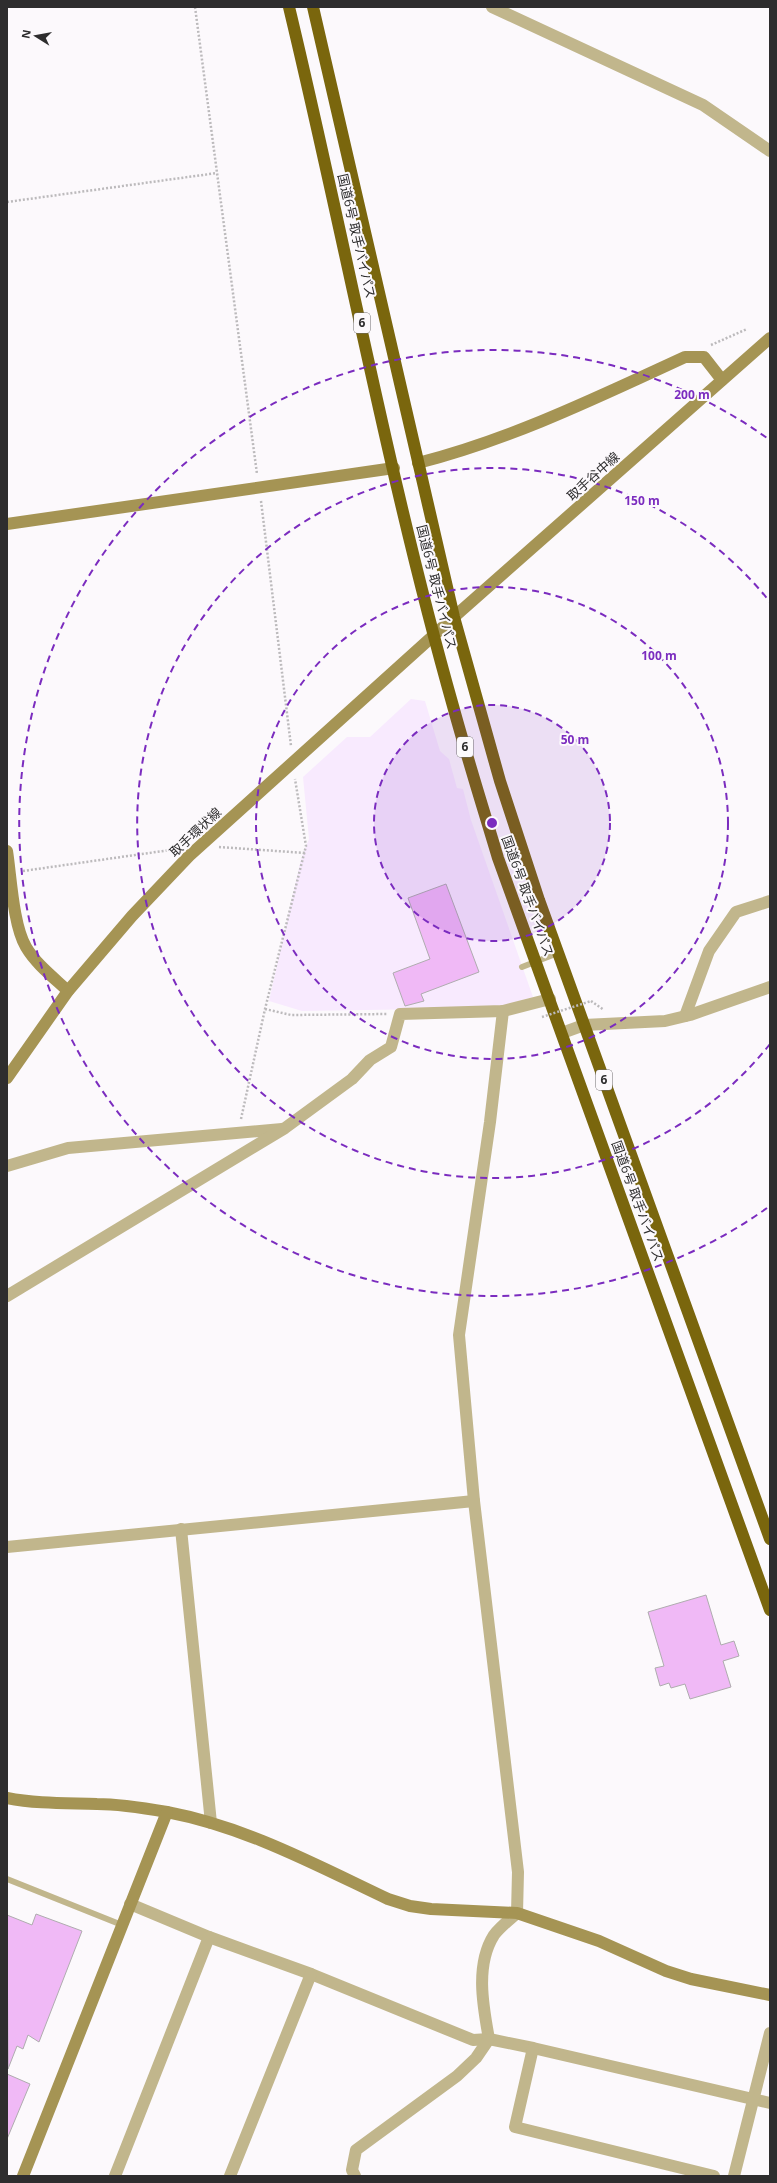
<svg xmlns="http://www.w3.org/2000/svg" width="777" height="2183" viewBox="0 0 777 2183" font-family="'Open Sans','Noto Sans JP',sans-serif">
	<rect width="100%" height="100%" fill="#fcf9fc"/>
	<!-- commercial -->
	<path fill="#f8eafe" d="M411 699 425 701 440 751 449 759 457 788 463 789 471 820 533 997 494 1008 302 1011 269 1001 301 859 309 839 303 777 347 737H370Z"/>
	<!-- building -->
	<g fill="#f0b9f6" stroke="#afacaf">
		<path d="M446 884 479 972 421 994 424 1001 405 1006 393 973 430 959 408 898Z"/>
		<path d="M706 1595 721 1645 734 1641 739 1656 723 1661 731 1687 690 1699 685 1684 671 1688 669 1683 660 1686 655 1668 664 1666 648 1612Z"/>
		<path d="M36 1914 82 1931 39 2042 28 2035 23 2049 17 2046 8 2069 7 1915 32 1925Z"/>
		<path d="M7 2074 30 2084 7 2139Z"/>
	</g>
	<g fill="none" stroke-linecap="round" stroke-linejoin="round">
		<!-- path -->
		<g stroke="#bcbabc" stroke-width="2.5" stroke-dasharray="2 2" stroke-linecap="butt">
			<path d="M195 7 257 474"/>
			<path d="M7 202 217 173"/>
			<path d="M711 345 747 329"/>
			<path d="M261 501 291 746"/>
			<path d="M219 847 305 853"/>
			<path d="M23 871 177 849"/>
			<path d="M591 1001 604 1010"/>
			<path d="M265 1009 291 1015 387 1014"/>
			<path d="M241 1119 265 1009 306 846 295 779"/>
		</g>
		<!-- lane -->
		<g stroke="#c1b68c" stroke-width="6">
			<path d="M522 967 558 953"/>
			<path d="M7 1879 122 1925"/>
		</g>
		<!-- street -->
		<g stroke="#c1b68c" stroke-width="12">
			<path d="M492 7 703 105 770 151"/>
			<path d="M685 1016 709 951 736 912 770 901"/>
			<path d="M562 1033 584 1025 665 1021 690 1015 770 987"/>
			<path d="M7 1166 68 1148 282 1129"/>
			<path d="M7 1296 285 1128 352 1079 370 1060 391 1047 400 1014 503 1011 550 999"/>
			<path d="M181 1529 211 1823"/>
			<path d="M7 1547 474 1501"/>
			<path d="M130 1904 209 1937 311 1974 473 2040 489 2039 533 2048 770 2103"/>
			<path d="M533 2048 515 2127 714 2176"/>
			<path d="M115 2176 209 1937"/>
			<path d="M230 2176 311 1974"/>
			<path d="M355 2176 352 2170 356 2150 457 2076 476 2058 489 2039C483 2006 475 1965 494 1935 500 1927 509 1920 517 1913L518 1872 474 1501 459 1335 490 1122 503 1011"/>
			<path d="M734 2176 770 2033"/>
		</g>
		<!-- secondary -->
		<g stroke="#a59454" stroke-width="12">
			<path d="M418 463C512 439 598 397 685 357H704L722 380"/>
			<path d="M7 524 394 468"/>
			<path d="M7 851C11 876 13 925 26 947 36 964 53 977 68 991"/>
			<path d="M7 1078 68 991 132 916 189 856 454 617 770 338"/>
			<path d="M7 1798C37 1804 67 1803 97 1804 120 1804 144 1808 167 1812 246 1827 316 1865 388 1899L410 1906 431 1909 517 1913 599 1941 666 1971 691 1979 770 1995"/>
			<path d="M23 2176 167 1812"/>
		</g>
		<!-- highway -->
		<g stroke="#7a660d" stroke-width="12">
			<path d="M289 7C345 240 388 476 453 706 467 757 483 808 498 858L770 1610"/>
			<path d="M313 7 454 617 500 781 539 900 770 1539"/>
		</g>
		<!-- path-bridge -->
		<path stroke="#bcbabc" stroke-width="2.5" stroke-dasharray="2 2" stroke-linecap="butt" d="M542 1017 591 1001"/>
	</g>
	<!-- distance rings -->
	<circle cx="492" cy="823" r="118" fill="#7b2cbf" fill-opacity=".12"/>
	<g fill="none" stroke="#7b2cbf" stroke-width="2" stroke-dasharray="7 5">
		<circle cx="492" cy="823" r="118"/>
		<circle cx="492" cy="823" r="236"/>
		<path d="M770 1044A355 355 0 1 1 770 602"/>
		<path d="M767 1208A473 473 0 1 1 767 438"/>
	</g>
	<g text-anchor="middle" stroke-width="4" stroke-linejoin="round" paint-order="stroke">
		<!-- shield labels -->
		<g fill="#fcf9fc" stroke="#6c6a6c" stroke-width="1">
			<rect x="354" y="313" width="16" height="20" rx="3"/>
			<rect x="457" y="737" width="16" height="20" rx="3"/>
			<rect x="596" y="1070" width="16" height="20" rx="3"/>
		</g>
		<g font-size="12" font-weight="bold" fill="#2e2d2e">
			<text x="362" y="327">6</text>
			<text x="465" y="751">6</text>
			<text x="604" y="1084">6</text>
		</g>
		<!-- street labels -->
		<g font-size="13" fill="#2e2d2e" stroke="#fcf9fc">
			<text transform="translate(357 236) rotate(77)" y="5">国道6号 取手バイパス</text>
			<text transform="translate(593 476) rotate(-42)" y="5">取手谷中線</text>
			<text transform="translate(437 587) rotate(76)" y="5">国道6号 取手バイパス</text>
			<text transform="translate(195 832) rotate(-43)" y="5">取手環状線</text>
			<text transform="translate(528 896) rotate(70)" y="5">国道6号 取手バイパス</text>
			<text transform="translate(638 1201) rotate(70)" y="5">国道6号 取手バイパス</text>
		</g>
	</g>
	<circle cx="492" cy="823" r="6" fill="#7b2cbf" stroke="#fcf9fc" stroke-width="2"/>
	<g font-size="12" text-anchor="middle" font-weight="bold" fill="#7b2cbf" stroke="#fcf9fc" stroke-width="4" stroke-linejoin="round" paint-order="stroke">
		<text x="692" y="399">200 m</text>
		<text x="642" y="505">150 m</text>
		<text x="659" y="660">100 m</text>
		<text x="575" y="744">50 m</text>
	</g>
	<!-- border -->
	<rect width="777" height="2183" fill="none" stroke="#2e2d2e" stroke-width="16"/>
	<!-- north arrow -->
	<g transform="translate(36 36) rotate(281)" stroke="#fcf9fc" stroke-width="3" paint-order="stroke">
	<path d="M0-3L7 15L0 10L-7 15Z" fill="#2e2d2e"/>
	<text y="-6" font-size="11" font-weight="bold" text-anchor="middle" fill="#2e2d2e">N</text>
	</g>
</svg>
